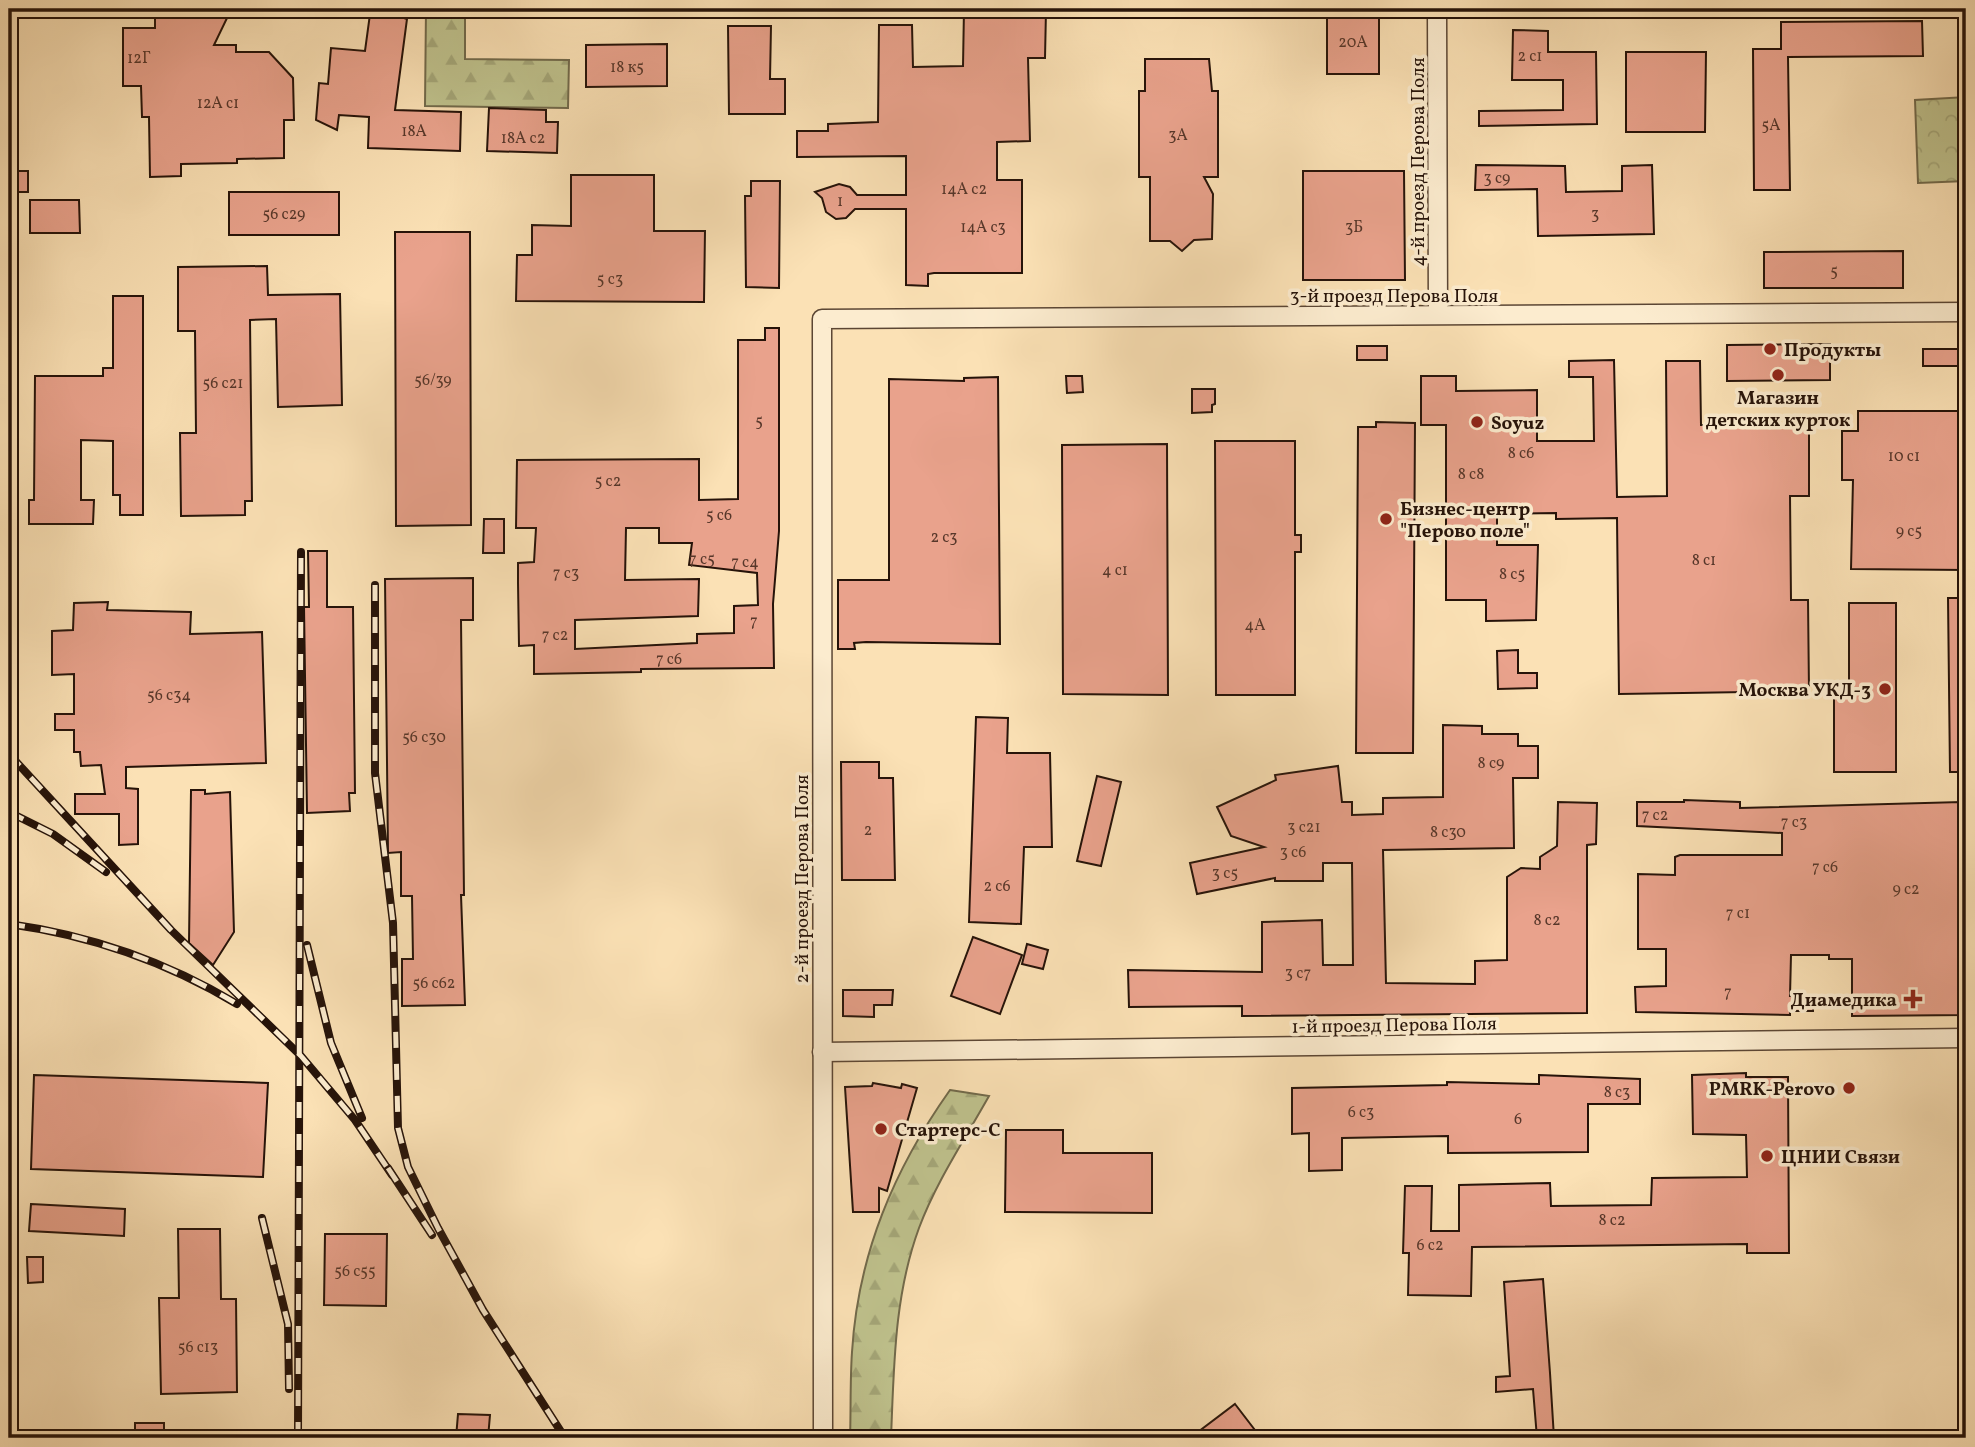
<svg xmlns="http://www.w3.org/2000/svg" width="1975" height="1447" viewBox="0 0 1975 1447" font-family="Vollkorn,serif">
	<defs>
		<pattern id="forest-firs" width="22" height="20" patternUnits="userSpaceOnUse" patternTransform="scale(1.75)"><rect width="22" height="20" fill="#bfc28d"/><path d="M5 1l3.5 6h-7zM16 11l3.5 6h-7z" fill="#a4a678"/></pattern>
		<pattern id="park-crowns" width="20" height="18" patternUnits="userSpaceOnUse" patternTransform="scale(1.75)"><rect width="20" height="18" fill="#bfc28d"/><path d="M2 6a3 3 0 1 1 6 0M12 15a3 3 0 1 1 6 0" fill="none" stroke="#a4a678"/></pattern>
	</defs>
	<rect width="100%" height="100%" fill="#fbe1b5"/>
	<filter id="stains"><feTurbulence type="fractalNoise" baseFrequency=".00286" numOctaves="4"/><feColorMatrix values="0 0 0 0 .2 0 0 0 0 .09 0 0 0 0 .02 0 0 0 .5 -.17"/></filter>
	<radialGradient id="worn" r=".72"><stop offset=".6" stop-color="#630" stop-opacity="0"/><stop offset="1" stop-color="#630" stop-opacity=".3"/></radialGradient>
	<!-- forest -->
	<g fill="url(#forest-firs)" stroke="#726a4b" stroke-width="2">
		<path d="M426 9H465V59L569 60 568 108 425 106Z"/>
		<path d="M950 1090 989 1096C965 1139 936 1182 919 1228 894 1296 894 1367 891 1438H850C851 1410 850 1381 852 1352 858 1254 894 1169 950 1090Z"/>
	</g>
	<!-- park -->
	<path fill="url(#park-crowns)" stroke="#726a4b" stroke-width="2" d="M1966 97V181L1918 183 1915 100Z"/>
	<!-- building -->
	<g fill="#e9a28c" stroke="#261309" stroke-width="2" fill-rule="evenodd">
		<path d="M155 9H213L228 16 214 45H236V52H269L293 78 294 120H284V158L237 159V163L181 164V176L150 177 149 117H142L141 86H123V28H155Z"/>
		<path d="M390 9H405L404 18 407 19 395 110 461 112 460 151 368 148 369 117 339 115 337 130 316 120 319 83 328 84 331 48 365 51 370 14 389 16Z"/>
		<path d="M964 9 1046 10 1045 58H1028L1030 141 997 142V180H1022V273H934L928 274V286L906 285V209H855L846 218 836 219 826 212 822 198 815 192 839 184 850 187 857 195H906V156L797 157V131H828V124L878 122 879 25H912L913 67 963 66Z"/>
		<rect x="1327" y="9" width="52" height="65"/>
		<path d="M1922 21 1923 56 1788 57 1790 190H1754L1753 49H1781V22Z"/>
		<path d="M728 26H771L770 79H785V114H729Z"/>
		<path d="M1513 30 1548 31V52H1596L1597 124 1479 126V111L1563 110V80H1512Z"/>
		<path d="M667 44V86L586 87V45Z"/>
		<path d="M1626 52H1706L1705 132H1626Z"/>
		<path d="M1145 59H1209L1212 91H1218V177H1204L1213 194 1212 239 1194 240 1182 251 1170 241H1150V177H1139V91H1145Z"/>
		<path d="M489 108 546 110V122H558L557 153 487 151Z"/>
		<path d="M1476 165 1565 166 1566 192 1622 191V166L1652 165 1654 234 1538 236 1537 189 1475 190Z"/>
		<rect x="9" y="171" width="19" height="21"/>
		<path d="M1303 171H1404L1405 280H1303Z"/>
		<path d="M571 175H654V231H705L704 302 516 301 517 255H532V225L571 226Z"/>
		<path d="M751 181H780L779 288 746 287 745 196H751Z"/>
		<rect x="229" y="192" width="110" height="43"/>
		<path d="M30 200H79L80 233H30Z"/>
		<path d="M395 232H470L471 525 396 526Z"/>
		<path d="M1903 251V288H1764V252Z"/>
		<path d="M267 266 268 295 340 294 342 405 278 407 276 319 250 320 252 501H245V515L181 516 180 433H196L195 331H178V267Z"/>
		<path d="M113 296H143V515H120V495H113V441L81 440V500H94L93 524H29V500H34L35 376H103V368H113Z"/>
		<path d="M765 328H779V531L773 604 774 668 641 669V672L534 674V645L519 646 518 583V563L534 562 536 528H516L517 460 699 459V500L738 499V340H765ZM626 528H659V543H692L689 565 757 573 758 605 734 606V633L697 634V643L575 649V620L698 616 699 579 625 580Z"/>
		<path d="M1830 344V380L1727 381V345Z"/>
		<rect x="1357" y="346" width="30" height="14"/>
		<rect x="1923" y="349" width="43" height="17"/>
		<path d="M1614 360 1617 497 1667 496 1666 361H1700L1701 425 1809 424V496H1790L1791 600H1808L1809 691 1619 694 1617 518 1556 519V513L1497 514V545H1538L1536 620 1486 621V600H1446V425H1421V376H1456V391L1537 390V441H1594L1593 377H1569V361Z"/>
		<path d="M1066 376H1082L1083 392 1067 393Z"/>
		<path d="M998 377 1000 644 866 642 854 643 855 649H838V580H889V379L964 381V378Z"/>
		<path d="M1192 389H1215V404L1212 405V412L1192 413Z"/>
		<path d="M1858 411H1966V570L1851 569 1853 480H1842V431H1858Z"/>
		<path d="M1376 422 1415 423 1413 753H1356L1358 427H1376Z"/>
		<path d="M1215 441H1295V535H1301V552H1295V695H1216Z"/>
		<path d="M1167 444 1168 695 1063 694 1062 445Z"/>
		<path d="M484 519H504V553H483Z"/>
		<path d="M308 551H327V607H353L355 793H349L350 811 307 813 304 607H309Z"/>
		<path d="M473 578V620H461L464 895H461L465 1005 402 1006V959H413L412 896H401V852L388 853 385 579Z"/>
		<path d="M1948 598H1966V772H1950Z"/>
		<path d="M108 602 107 610 191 612 190 634 262 632 266 763 126 767V788L138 789V844L119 845V814H75V794H105L101 765 81 766 80 752H74V730H55V714H74V674L52 675V631L73 630 74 603Z"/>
		<path d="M1849 603H1896V772H1834V697H1849Z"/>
		<path d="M1518 650V673H1537V688L1498 689 1497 651Z"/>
		<path d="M976 717 1008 718 1007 753H1050L1052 847H1024L1021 924 969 922Z"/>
		<path d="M1443 725 1482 726V734H1518V746H1538V778H1513L1514 848 1383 850 1386 983 1475 984V961L1507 960V877L1521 868 1540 869V857L1557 846 1558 802 1597 803 1596 844 1587 845V1013L1242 1016V1006L1129 1007 1128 970 1262 972V922L1322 920 1323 965H1353L1352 863H1323V881H1275V878L1197 894 1190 863 1264 847 1231 836 1217 807 1276 780 1275 775 1338 766 1342 802H1352V815L1383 814V798L1443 797Z"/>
		<path d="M841 762H879V778H893L895 880H842Z"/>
		<path d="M1097 776 1121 782 1101 866 1077 861Z"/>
		<path d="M191 790H205V794L230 792 234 932 213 965 189 943Z"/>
		<path d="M1684 800 1740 802V808L1961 802 1960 974H1966V1015L1852 1016V959H1829V955H1791L1790 996H1813V1011H1790V1015L1636 1012 1635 987 1666 986V949H1638V874L1675 875V857L1680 855H1782V833L1637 826V802H1684Z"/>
		<path d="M973 937 1022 955 1000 1014 951 996Z"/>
		<path d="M1027 944 1048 950 1043 969 1022 964Z"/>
		<path d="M843 990H893L892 1005H874V1017L843 1016Z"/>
		<path d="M1746 1073V1077H1788L1789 1253H1747V1244L1472 1247 1471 1296 1408 1295 1409 1253H1403L1405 1186H1432L1431 1231H1459V1185L1550 1183 1551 1206 1651 1205 1652 1178 1747 1177 1746 1135 1693 1134 1692 1075Z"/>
		<path d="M34 1075 268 1083 263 1177 31 1169Z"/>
		<path d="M1539 1075 1640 1079V1104H1588V1152L1448 1153V1136L1342 1138V1170L1309 1171V1133L1292 1134V1088L1447 1085V1082L1539 1084Z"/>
		<path d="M873 1083 901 1088 902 1084 917 1088 887 1191 879 1188V1212H853L845 1087 872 1086Z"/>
		<path d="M1006 1130H1063V1153H1152V1213L1005 1212Z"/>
		<path d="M31 1204 125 1209 124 1236 29 1231Z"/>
		<path d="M178 1229H220L221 1299H236L237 1392 161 1394 159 1298H179Z"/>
		<path d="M325 1234H387L386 1306 324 1305Z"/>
		<path d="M27 1257H43V1282L28 1283Z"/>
		<path d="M1543 1279 1550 1373 1554 1438H1537L1533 1389 1496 1392V1377L1510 1376 1504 1282Z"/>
		<path d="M1235 1404 1261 1438H1190Z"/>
		<path d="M458 1414 490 1415 488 1438H456Z"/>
		<rect x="135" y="1423" width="29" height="15"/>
	</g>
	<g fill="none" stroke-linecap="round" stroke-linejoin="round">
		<!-- minor casing -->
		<g stroke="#5b4634" stroke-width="21">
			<g id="minor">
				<path d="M1437 9 1438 314"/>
				<path d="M822 1052 1966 1038"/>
				<path d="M823 1438 822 319 1966 312"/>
			</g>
		</g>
		<!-- minor -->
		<use href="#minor" stroke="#fceccf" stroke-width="18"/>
		<!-- rail casing -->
		<g stroke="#261309" stroke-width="8">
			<g id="rail">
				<path d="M375 585V773L393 923 398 1128 408 1167 438 1228 483 1310 565 1438"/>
				<path d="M9 754 171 930 301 1056 355 1120 392 1175"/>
				<path d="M9 812 53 834 106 872"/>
				<path d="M9 924C89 935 167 962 237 1004"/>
				<path d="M307 945 331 1043 362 1118"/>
				<path d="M388 1168 432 1235"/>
				<path d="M262 1218 288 1324 289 1389"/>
				<path d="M298 1438 301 552"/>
			</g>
		</g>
		<!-- rail -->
		<use href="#rail" stroke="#fceccf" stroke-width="5" stroke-dasharray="16" stroke-linecap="butt"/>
	</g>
	<!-- markers -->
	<g fill="#8f2418" stroke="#fceccf" stroke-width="2.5">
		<circle cx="1770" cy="349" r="7"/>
		<circle cx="1778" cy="375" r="7"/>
		<circle cx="1477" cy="422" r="7"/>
		<circle cx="1386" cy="519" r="7"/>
		<circle cx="1885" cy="689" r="7"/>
		<path d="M1909.5 988.5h7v7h7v7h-7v7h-7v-7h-7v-7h7z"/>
		<circle cx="1849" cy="1088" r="7"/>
		<circle cx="881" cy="1129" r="7"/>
		<circle cx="1767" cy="1156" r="7"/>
	</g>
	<g text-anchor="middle" stroke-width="7" stroke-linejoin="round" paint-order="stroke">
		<!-- number labels -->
		<g font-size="16" fill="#57372a">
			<text x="1353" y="47">20А</text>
			<text x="1530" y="61">2 с1</text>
			<text x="139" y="63">12Г</text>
			<text x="627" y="72">18 к5</text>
			<text x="218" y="108">12А с1</text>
			<text x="1771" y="130">5А</text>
			<text x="414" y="136">18А</text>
			<text x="1178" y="140">3А</text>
			<text x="523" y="143">18А с2</text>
			<text x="1497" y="183">3 с9</text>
			<text x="964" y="194">14А с2</text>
			<text x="840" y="206">1</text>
			<text x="284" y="219">56 с29</text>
			<text x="1595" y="219">3</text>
			<text x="983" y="232">14А с3</text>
			<text x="1354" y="232">3Б</text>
			<text x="1834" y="276">5</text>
			<text x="610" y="284">5 с3</text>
			<text x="433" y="385">56/39</text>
			<text x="223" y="388">56 с21</text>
			<text x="759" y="426">5</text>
			<text x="1521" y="458">8 с6</text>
			<text x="1904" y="461">10 с1</text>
			<text x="1471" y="479">8 с8</text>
			<text x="608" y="486">5 с2</text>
			<text x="719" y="520">5 с6</text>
			<text x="1909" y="536">9 с5</text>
			<text x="944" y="542">2 с3</text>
			<text x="702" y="564">7 с5</text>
			<text x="1704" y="565">8 с1</text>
			<text x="745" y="567">7 с4</text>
			<text x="1115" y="575">4 с1</text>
			<text x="566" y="578">7 с3</text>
			<text x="1512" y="579">8 с5</text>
			<text x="754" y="626">7</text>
			<text x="1255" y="630">4А</text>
			<text x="555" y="640">7 с2</text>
			<text x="669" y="664">7 с6</text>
			<text x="169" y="700">56 с34</text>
			<text x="424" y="742">56 с30</text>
			<text x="1491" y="768">8 с9</text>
			<text x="1655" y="820">7 с2</text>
			<text x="1794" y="827">7 с3</text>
			<text x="1304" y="832">3 с21</text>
			<text x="868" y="835">2</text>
			<text x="1448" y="837">8 с30</text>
			<text x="1293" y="857">3 с6</text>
			<text x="1825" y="872">7 с6</text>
			<text x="1225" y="878">3 с5</text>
			<text x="997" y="891">2 с6</text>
			<text x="1906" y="894">9 с2</text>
			<text x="1738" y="918">7 с1</text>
			<text x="1547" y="925">8 с2</text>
			<text x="1298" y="978">3 с7</text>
			<text x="434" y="988">56 с62</text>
			<text x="1728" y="997">7</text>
			<text x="1617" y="1097">8 с3</text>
			<text x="1361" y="1117">6 с3</text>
			<text x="1518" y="1124">6</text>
			<text x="1612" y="1225">8 с2</text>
			<text x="1430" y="1250">6 с2</text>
			<text x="355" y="1276">56 с55</text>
			<text x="198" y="1352">56 с13</text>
		</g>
		<!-- street labels -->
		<g font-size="19" fill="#261309" stroke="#fceccf">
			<text transform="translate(1417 162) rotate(-90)" y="7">4-й проезд Перова Поля</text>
			<text x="1394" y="302">3-й проезд Перова Поля</text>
			<text transform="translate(801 879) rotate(-90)" y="7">2-й проезд Перова Поля</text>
			<text transform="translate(1394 1024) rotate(-1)" y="7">1-й проезд Перова Поля</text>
		</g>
		<!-- poi labels -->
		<g font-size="19" font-weight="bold" fill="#261309" stroke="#fceccf" text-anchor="start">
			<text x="1784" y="356">Продукты</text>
			<text x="1778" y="404" text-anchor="middle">Магазин<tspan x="1778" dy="22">детских курток</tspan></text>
			<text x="1491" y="429">Soyuz</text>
			<text x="1400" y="515">Бизнес-центр<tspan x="1400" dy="22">"Перово поле"</tspan></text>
			<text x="1871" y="696" text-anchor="end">Москва УКД-3</text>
			<text x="1897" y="1006" text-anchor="end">Диамедика</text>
			<text x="1835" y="1095" text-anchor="end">PMRK-Perovo</text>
			<text x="895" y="1136">Стартерс-С</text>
			<text x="1781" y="1163">ЦНИИ Связи</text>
		</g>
	</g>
	<!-- margin -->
	<rect width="1975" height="1447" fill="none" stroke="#fbe1b5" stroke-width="35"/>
	<rect x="10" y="10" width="1954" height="1426" fill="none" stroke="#261309" stroke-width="3.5"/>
	<rect x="18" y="18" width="1940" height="1412" fill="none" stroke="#261309" stroke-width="2"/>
	<rect width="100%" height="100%" filter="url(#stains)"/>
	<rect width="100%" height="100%" fill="url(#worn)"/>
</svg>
